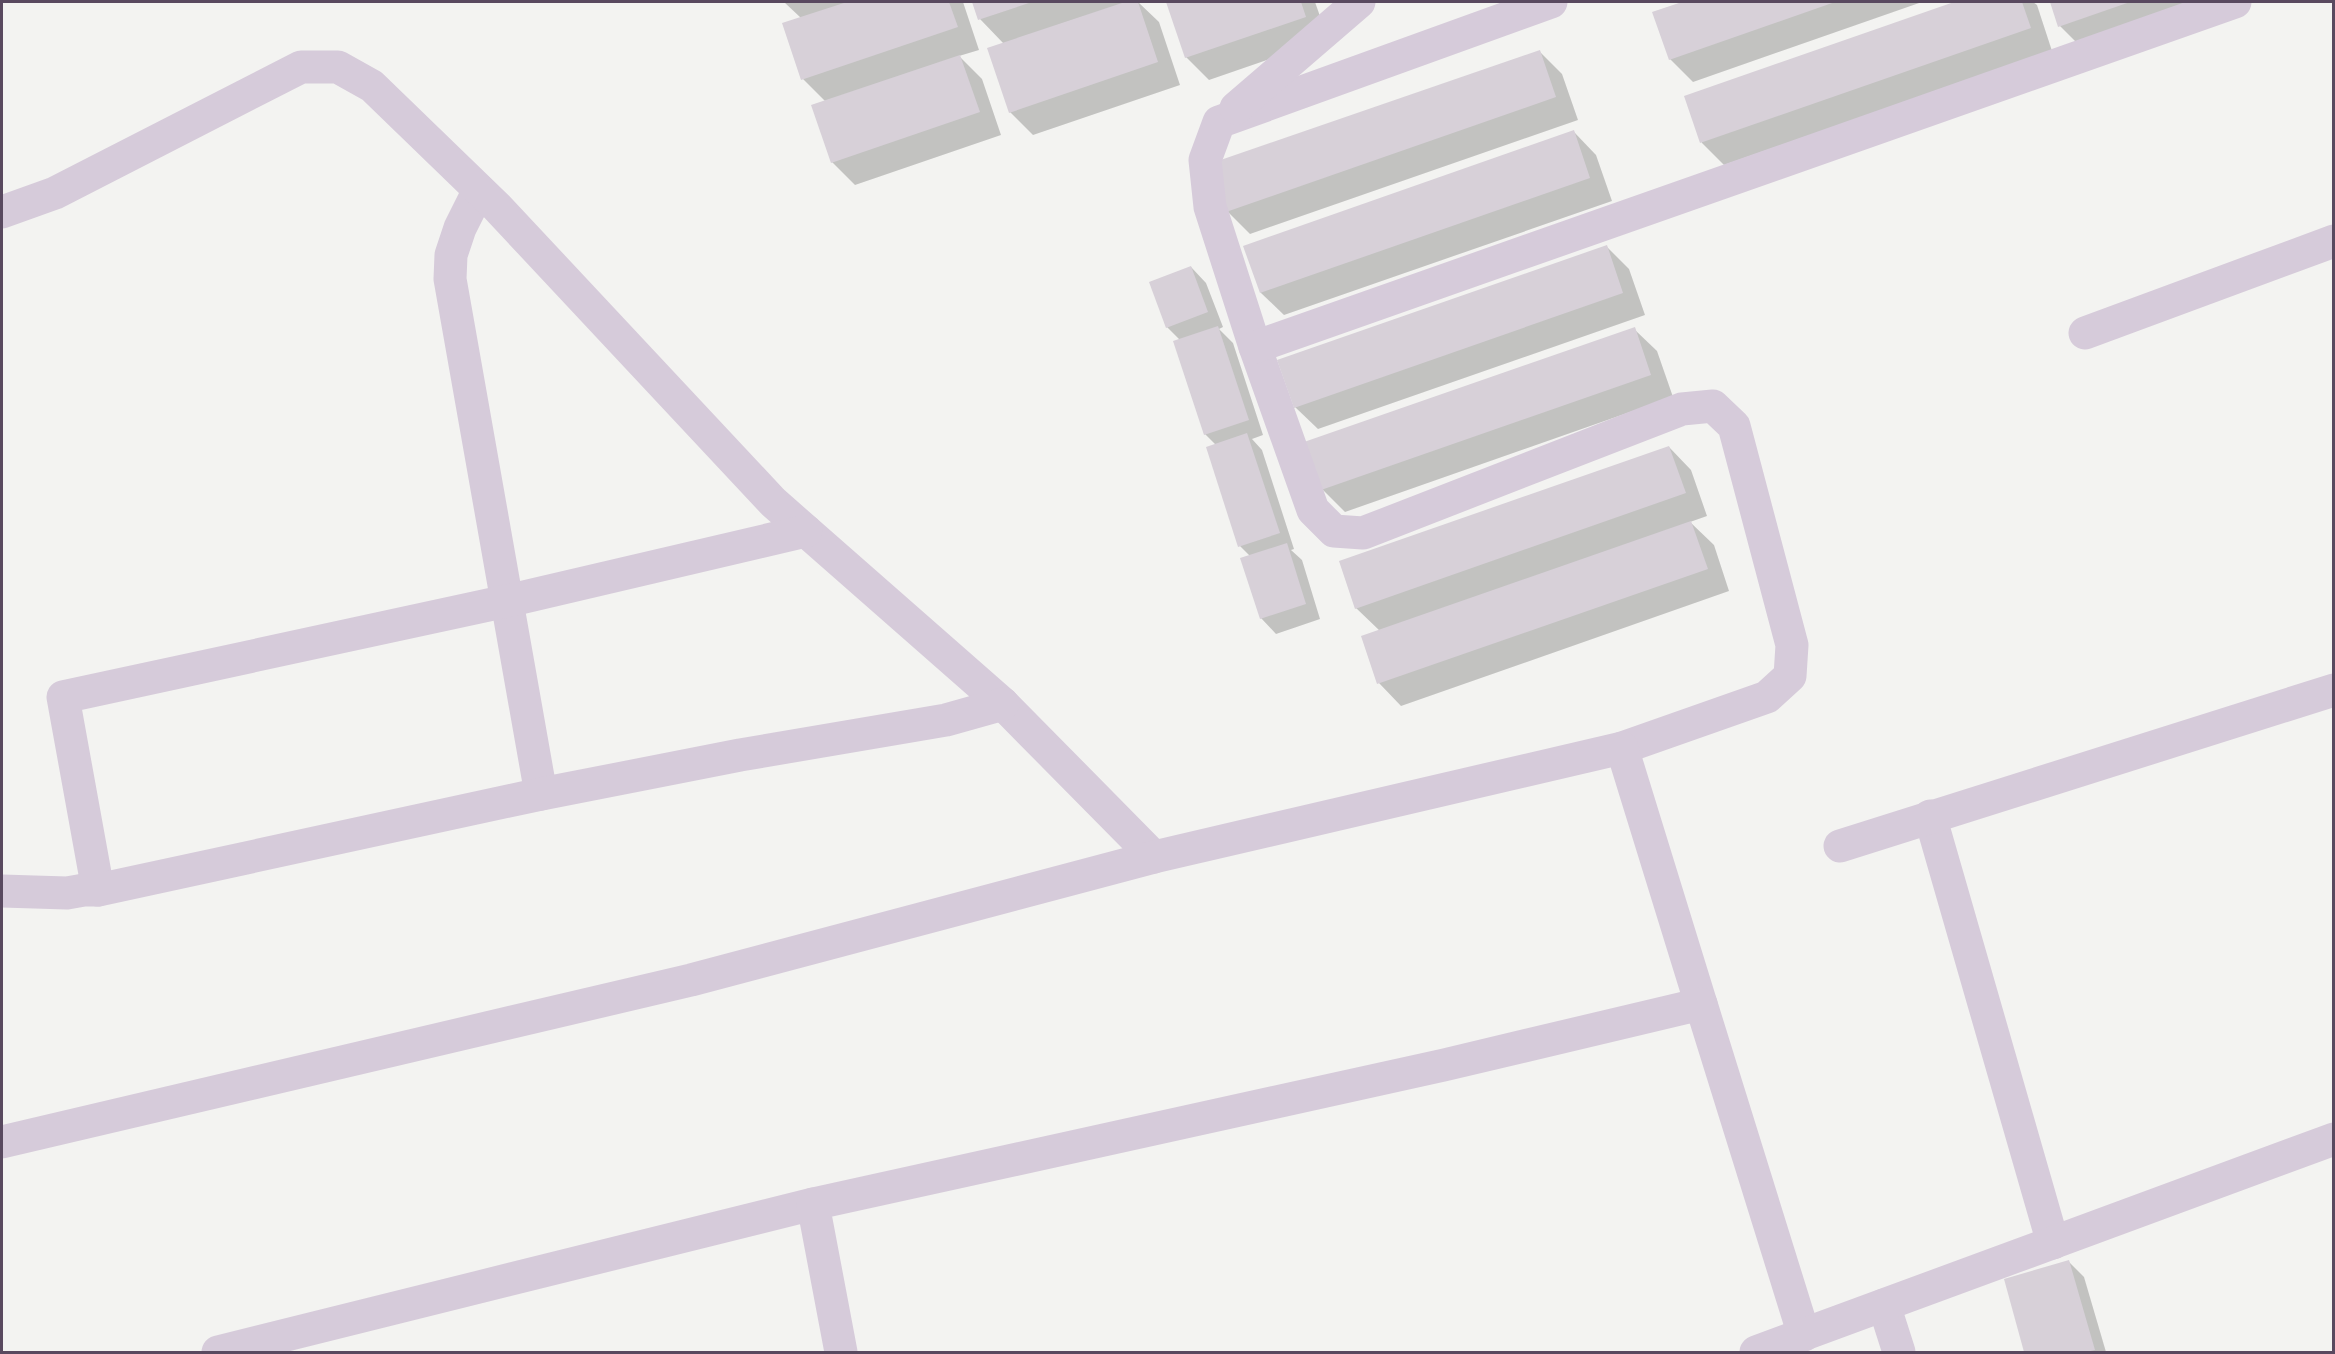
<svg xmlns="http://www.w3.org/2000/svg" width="2335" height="1354" viewBox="0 0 2335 1354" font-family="'PT Sans Narrow',sans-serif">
	<rect width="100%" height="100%" fill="#f3f3f1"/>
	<!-- shadow -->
	<g fill="#0003">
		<path d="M784 2H963L979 50 959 56 982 79 1001 135 855 185 832 162 825 101 803 79 801 18Z"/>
		<path d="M974 2H1138L1159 22 1180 85 1033 135 1010 112 1004 44 980 19Z"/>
		<path d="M1168 2H1315L1328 39 1209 80 1186 57Z"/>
		<path d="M1687 2H1922L1693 82 1670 59 1654 13Z"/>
		<path d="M1958 2H2033L2037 5 2052 51 1724 165 1702 143 1686 97Z"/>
		<path d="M2051 2H2217L2082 48 2060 26Z"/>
		<path d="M1540 52 1562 74 1578 120 1250 234 1227 211Z"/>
		<path d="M1574 132 1596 155 1612 201 1284 315 1261 293 1245 247Z"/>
		<path d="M1607 247 1629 269 1645 315 1318 429 1295 407Z"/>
		<path d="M1191 267 1206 283 1223 327 1219 329 1233 343 1263 435 1252 439 1262 450 1294 549 1291 550 1302 560 1320 619 1276 634 1261 618 1250 556 1240 546 1216 445 1205 434 1180 340 1167 327Z"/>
		<path d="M1634 329 1657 351 1673 397 1345 512 1322 489Z"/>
		<path d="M1669 447 1691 470 1707 516 1690 522 1714 545 1729 591 1401 706 1379 683 1380 631 1356 608Z"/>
		<path d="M2069 1262 2084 1277 2106 1352H2026L2005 1280Z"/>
	</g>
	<!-- building -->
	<g fill="#d7d0d8">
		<path d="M847 2H949L958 27 801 80 782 23Z"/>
		<path d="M972 2H1032L978 20Z"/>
		<path d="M1125 2H1138L1158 62 1009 113 987 48Z"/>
		<path d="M1166 2H1301L1306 17 1185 58Z"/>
		<path d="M1682 2H1835L1669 60 1652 12Z"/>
		<path d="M1954 2H2022L2031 28 1700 143 1684 96Z"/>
		<path d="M2050 2H2130L2058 27Z"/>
		<path d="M1540 50 1556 97 1226 212 1209 164Z"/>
		<path d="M960 55 980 112 831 163 811 105Z"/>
		<path d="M1574 130 1590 178 1260 293 1243 246Z"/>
		<path d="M1607 245 1623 293 1294 408 1277 360Z"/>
		<path d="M1191 266 1208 312 1166 328 1149 282Z"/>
		<path d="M1218 326 1249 420 1204 435 1173 341Z"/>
		<path d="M1635 327 1651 375 1321 490 1304 442Z"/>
		<path d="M1247 433 1280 533 1238 547 1206 447Z"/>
		<path d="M1669 446 1686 493 1355 609 1339 561Z"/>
		<path d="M1691 521 1708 569 1377 684 1361 636Z"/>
		<path d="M1287 543 1306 604 1260 619 1240 558Z"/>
		<path d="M2069 1260 2095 1350 2086 1352H2024L2004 1279Z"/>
	</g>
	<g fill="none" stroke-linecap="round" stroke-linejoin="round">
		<!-- minor -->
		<g stroke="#d6cbda" stroke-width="33">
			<path d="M1551 2 1219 122 1205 160 1210 207 1255 347 1313 510 1334 531 1363 533 1682 409 1713 406 1734 426 1792 645 1790 676 1767 697 1622 748"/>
			<path d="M1236 108 1359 2"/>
			<path d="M479 190 460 228 451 255 450 279 541 794"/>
			<path d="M2 212 55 193 301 67H338L372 86 497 207 773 502 1003 704 1154 857"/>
			<path d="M2085 333 2334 241"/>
			<path d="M1255 347 2235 2"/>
			<path d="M1930 816 2053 1243"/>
			<path d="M1840 846 2334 690"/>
			<path d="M98 890 63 697 507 601 806 531"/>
			<path d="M2 891 67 893 84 890H98L541 794 740 755 946 720 1003 704"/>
			<path d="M2 1142 691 980 1154 857 1622 748 1701 1004"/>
			<path d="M1884 1305 1899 1352"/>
			<path d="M218 1352 813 1204"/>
			<path d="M841 1352 813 1204 1444 1065 1701 1004 1804 1335"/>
			<path d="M1756 1352 2334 1139"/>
		</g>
	</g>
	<!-- border -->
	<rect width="2335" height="1354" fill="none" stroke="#59495f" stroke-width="6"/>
</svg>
